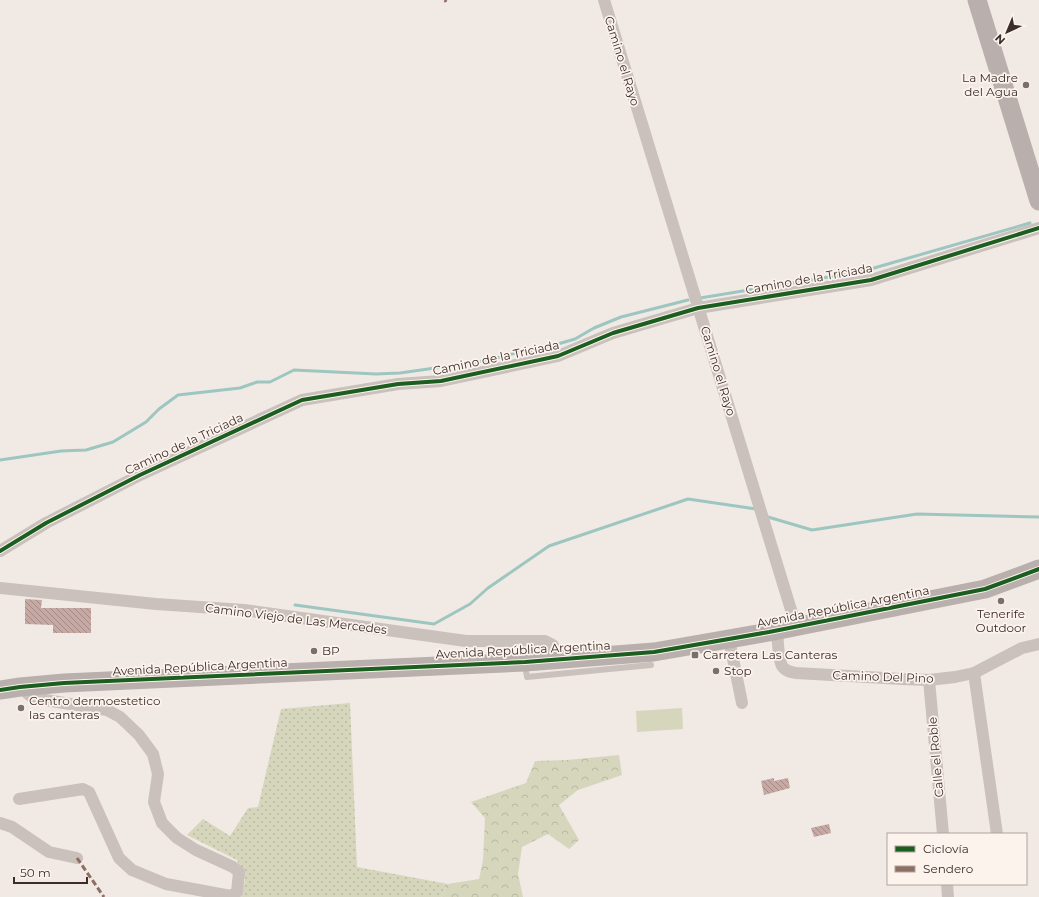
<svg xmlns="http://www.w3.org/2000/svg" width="1039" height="897" viewBox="0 0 1039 897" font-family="Montserrat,sans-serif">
	<defs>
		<pattern id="grass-dots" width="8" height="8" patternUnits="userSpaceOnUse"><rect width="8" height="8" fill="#d6d6bc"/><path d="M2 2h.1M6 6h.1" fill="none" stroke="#b9b8a2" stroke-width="1.8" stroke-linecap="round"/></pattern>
		<pattern id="forest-crowns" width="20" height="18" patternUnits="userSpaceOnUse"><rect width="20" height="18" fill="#d6d6bc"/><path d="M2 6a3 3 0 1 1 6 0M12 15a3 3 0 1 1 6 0" fill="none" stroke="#b9b8a2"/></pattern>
		<pattern id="building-back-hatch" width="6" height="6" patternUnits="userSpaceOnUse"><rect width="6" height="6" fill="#c7a9a4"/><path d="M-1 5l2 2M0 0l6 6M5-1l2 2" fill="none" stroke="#a38a86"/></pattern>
	</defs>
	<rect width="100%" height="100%" fill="#f1e9e4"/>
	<!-- grass -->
	<path fill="url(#grass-dots)" d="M350 703 357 867 448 884 441 897H241L245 880 237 860 187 835 203 819 230 836 248 808 258 807 281 709Z"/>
	<!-- forest -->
	<path fill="url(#forest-crowns)" d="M619 755 622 775 578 790 559 805 579 840 569 849 548 834 522 847 518 874 523 897H441L448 884 479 879 483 860 485 818 471 802 526 783 535 761 567 760Z"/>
	<!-- pitch -->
	<path fill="#d6d6bc" d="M682 708 683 729 637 732 636 711Z"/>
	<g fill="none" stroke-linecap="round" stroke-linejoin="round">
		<!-- stream -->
		<g stroke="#9ec6c0" stroke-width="3">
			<path d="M700 298 847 274 874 268 1030 223"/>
			<path d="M0 460 61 451 86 450 113 442 146 422 159 409 178 395 240 388 257 382H270L294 370 376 374 400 373 484 361 520 352 534 351 575 339 594 328 621 317 688 300"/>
			<path d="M768 517 812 530 917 514 1039 517"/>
			<path d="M295 605 434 624 470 604 488 588 549 546 688 499 756 509"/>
		</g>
	</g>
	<!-- building -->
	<g fill="url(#building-back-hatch)">
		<path d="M25 599 42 600 41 608H91V633H53V625L25 624Z"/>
		<path d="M774 778V781L788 778 790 788 764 795 761 781Z"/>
		<path d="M829 824 831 833 814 837 811 828Z"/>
	</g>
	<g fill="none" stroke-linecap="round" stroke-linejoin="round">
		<!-- service -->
		<path stroke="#cac1bd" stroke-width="6" d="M525 665 527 677 651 665"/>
		<!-- minor -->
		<g stroke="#cac1bd" stroke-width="12">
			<path d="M604 0 796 626"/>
			<path d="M0 551 46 523 140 475 302 400 398 384 441 381 558 356 613 333 698 308 871 280 1039 228"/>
			<path d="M0 588 156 604 244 610 466 641H545L553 645 556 660"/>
			<path d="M777 631C778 640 778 658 782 666 785 671 791 672 796 673L902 679 929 680 955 677 974 673 1022 648 1039 644"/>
			<path d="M729 639 742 703"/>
			<path d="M974 673 997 834"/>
			<path d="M929 680 943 834"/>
			<path d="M19 799 83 789 89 792 119 858 132 870 166 884 231 896 237 892 239 872 233 867 196 850 177 838 162 823 154 802 158 774 153 754 139 735 120 717 107 710 33 698 20 687"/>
			<path d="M0 823 12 827 49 852 77 858"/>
			<path d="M947 884 948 897"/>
		</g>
		<!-- primary -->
		<g stroke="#b9afac" stroke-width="19">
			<path d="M977 0 1039 201"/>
			<path d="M0 690 20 687 64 683 525 662 654 652 769 632 985 589 1039 569"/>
		</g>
		<!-- quiet -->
		<g stroke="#8d6e63" stroke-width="3" stroke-dasharray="6 3" stroke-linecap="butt">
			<path d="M445 0 446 2"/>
			<path d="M77 858 104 897"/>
		</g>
		<!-- cycleway casing -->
		<g stroke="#fcf3ed" stroke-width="6">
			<g id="cycleway">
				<path d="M0 551 46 523 140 475 302 400 398 384 441 381 558 356 613 333 698 308 871 280 1039 228"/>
				<path d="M0 690 20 687 64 683 525 662 654 652 769 632 985 589 1039 569"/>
			</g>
		</g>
		<!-- cycleway -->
		<use href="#cycleway" stroke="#1b5e20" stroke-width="4"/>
	</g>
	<!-- markers -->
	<g fill="#7b6f6a" stroke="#fcf3ed" stroke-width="1.5">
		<circle cx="1026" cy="85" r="4"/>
		<circle cx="1001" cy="601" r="4"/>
		<circle cx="314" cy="651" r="4"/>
		<rect x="691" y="651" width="8" height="8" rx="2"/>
		<circle cx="716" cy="671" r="4"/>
		<circle cx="21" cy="708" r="4"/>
	</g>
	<g text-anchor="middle" stroke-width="3.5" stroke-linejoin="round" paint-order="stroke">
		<!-- street labels -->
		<g font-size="12" fill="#3c2d29" stroke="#fcf3ed">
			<text transform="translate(622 61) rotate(73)" y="4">Camino el Rayo</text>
			<text transform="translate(809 279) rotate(-10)" y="4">Camino de la Triciada</text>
			<text transform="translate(496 358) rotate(-12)" y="4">Camino de la Triciada</text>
			<text transform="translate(718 371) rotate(73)" y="4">Camino el Rayo</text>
			<text transform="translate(184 444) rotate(-25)" y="4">Camino de la Triciada</text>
			<text transform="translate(843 607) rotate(-11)" y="4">Avenida República Argentina</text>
			<text transform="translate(296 619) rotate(7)" y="4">Camino Viejo de Las Mercedes</text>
			<text transform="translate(523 650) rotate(-3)" y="4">Avenida República Argentina</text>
			<text transform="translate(200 667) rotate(-3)" y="4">Avenida República Argentina</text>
			<text transform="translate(883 677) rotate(2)" y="4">Camino Del Pino</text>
			<text transform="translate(936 757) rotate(-95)" y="4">Calle el Roble</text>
		</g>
		<!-- poi labels -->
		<g font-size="12" fill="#3c2d29" stroke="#fcf3ed" text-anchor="start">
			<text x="1018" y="82" text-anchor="end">La Madre<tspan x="1018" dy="14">del Agua</tspan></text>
			<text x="1001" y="618" text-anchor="middle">Tenerife<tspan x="1001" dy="14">Outdoor</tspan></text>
			<text x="322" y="655">BP</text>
			<text x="703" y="659">Carretera Las Canteras</text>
			<text x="724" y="675">Stop</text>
			<text x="29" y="705">Centro dermoestetico<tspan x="29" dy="14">las canteras</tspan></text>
		</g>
	</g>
	<!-- legend -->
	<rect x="887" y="833" width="140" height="52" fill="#fcf3ed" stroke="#afa49f"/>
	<rect x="895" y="846" width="20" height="6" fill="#1b5e20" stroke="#afa49f"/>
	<text x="923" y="853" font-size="12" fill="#3c2d29">Ciclovía</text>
	<rect x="895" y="866" width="20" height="6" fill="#8d6e63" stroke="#afa49f"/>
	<text x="923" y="873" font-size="12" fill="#3c2d29">Sendero</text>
	<!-- north arrow -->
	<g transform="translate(1007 32) rotate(224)" stroke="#fcf3ed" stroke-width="3" paint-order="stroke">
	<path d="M0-3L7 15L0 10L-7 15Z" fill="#3c2d29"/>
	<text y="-6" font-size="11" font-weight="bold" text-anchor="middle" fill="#3c2d29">N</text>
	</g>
	<!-- scale -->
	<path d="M14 877v6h73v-6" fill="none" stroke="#3c2d29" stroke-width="2"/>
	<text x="20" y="877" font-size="12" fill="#3c2d29" stroke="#fcf3ed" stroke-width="3" paint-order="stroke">50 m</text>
</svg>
